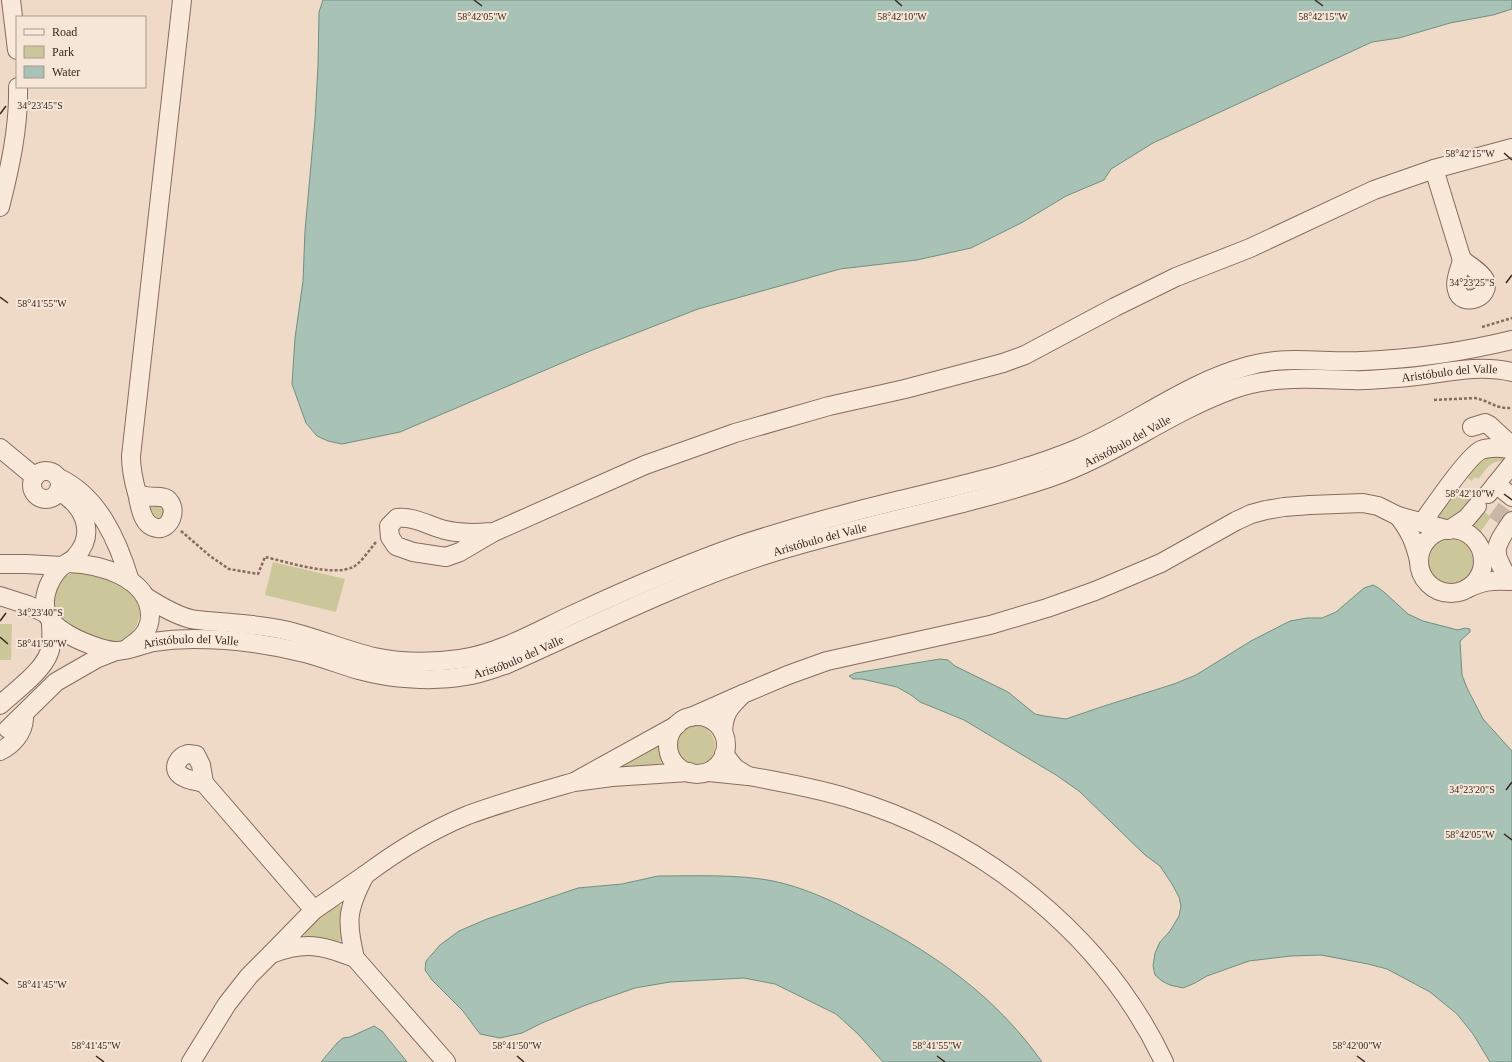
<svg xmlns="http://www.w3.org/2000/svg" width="1512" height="1062" viewBox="0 0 1512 1062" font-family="'Times New Roman',serif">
	<rect width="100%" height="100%" fill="#eedac7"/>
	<!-- green -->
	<g fill="#ccc79b">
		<path d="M1467 275H1471L1480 283 1471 295 1460 281Z"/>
		<path d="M1508 454 1505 461C1490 460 1487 469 1478 479L1475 477 1472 481 1466 477 1483 456Z"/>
		<path d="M1456 490 1472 502C1462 514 1455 519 1440 523L1436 519 1438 514Z"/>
		<path d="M149 504 165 505 164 518 154 520 147 507Z"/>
		<path d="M1482 510 1491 517 1481 531 1479 536 1477 537 1467 528Z"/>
		<circle cx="1449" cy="562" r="25"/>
		<path d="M273 562 345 579 336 612 265 595Z"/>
		<path d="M78 571 94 573 118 584 128 590 137 601 140 614 137 625 129 637 119 642 109 643 82 635 54 613C54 607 51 599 52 593 54 581 67 574 78 571Z"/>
		<path d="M0 624H12L11 660H0Z"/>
		<circle cx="694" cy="746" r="21"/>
		<path d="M662 739 661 752 668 767 600 771Z"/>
		<path d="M332 904 339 905 342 908 343 936C337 950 317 941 306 938L303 932Z"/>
	</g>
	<!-- water -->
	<g fill="#a8c2b5" stroke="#6f9081">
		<path d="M323 0H1512V9L1493 15 1450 23 1399 38 1372 42 1153 143 1111 169 1104 180 1066 196 1023 222 971 248 917 260 840 269 698 309 590 351 400 432 342 444 328 441 317 436 306 423 292 384 295 338 303 281 305 231 315 120 318 66 319 12Z"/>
		<path d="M1373 585 1377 587 1384 592 1408 614 1423 621 1458 630 1465 628 1470 629V632L1460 641 1462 675 1467 688 1483 719 1512 751V1062H1490L1473 1034 1457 1014 1430 992 1387 969 1368 964 1321 955 1291 956 1249 961 1207 976 1195 983 1183 988 1170 985 1162 981 1155 975 1153 966 1155 953 1160 942 1170 931 1179 916 1181 906 1179 897 1172 884 1160 866 1145 855 1079 791 1056 775 964 720 920 702 911 695 897 687 862 679H853L849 676 855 673 940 659 948 660 955 666 1008 692 1035 714 1044 716 1066 719 1104 706 1174 684 1196 675 1251 641 1290 621 1307 618H1322L1336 612 1364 588Z"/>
		<path d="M658 876C694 876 738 874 773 881 802 887 831 900 857 914 930 950 995 995 1042 1062H883L858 1034 836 1014 775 984 744 978 670 982 635 988 586 1005 542 1023 522 1033 500 1038 480 1034 463 1011 432 980 425 970 426 961 440 945 459 931 487 919 578 888 622 884Z"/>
		<path d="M374 1026 382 1031 407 1062H321L337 1043 343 1038 350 1037Z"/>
	</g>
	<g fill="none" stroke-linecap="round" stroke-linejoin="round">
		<!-- minor-tunnel -->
		<path stroke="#cab6a6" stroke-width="18" stroke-dasharray="18 9" stroke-linecap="butt" d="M1496 522 1506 508"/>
		<!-- minor casing -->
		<g stroke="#896b5d" stroke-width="20">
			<g id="minor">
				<path d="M11 0 17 50"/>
				<path d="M1434 169 1462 260"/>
				<path d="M0 207C10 168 19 127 18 87"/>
				<path d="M1462 260C1469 265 1481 272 1485 280 1492 298 1461 308 1457 290 1454 281 1460 269 1462 260Z"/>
				<path d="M1472 427 1485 423 1489 425 1512 446"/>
				<path d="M0 448 35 477"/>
				<circle cx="46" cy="485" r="14"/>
				<path d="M59 478C99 497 118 541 130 581"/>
				<path d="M1496 484 1512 497"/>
				<path id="s1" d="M58 491C83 504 97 532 76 556 72 561 66 563 61 567 48 580 38 604 51 621 55 625 61 630 66 633 77 640 103 651 116 651 128 651 141 645 153 642 166 640 180 639 193 639 229 639 270 644 305 653 324 658 341 665 359 670 392 679 432 682 466 676 479 674 492 669 505 665 591 627 675 584 765 555 859 525 956 509 1049 478 1114 456 1168 413 1231 390 1271 375 1312 379 1353 380 1367 381 1382 379 1396 378 1435 376 1473 363 1512 372"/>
				<path d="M137 493C140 494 143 496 146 496 153 498 161 495 167 499 179 509 170 530 157 528 141 526 140 504 137 493 133 479 131 470 131 456L182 0"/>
				<path d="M1488 494 1512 464"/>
				<path d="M1422 523C1432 509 1468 456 1481 450 1489 447 1504 447 1512 450"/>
				<circle cx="1451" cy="561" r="32"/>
				<path d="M494 532C477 533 461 534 445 530 429 526 414 516 397 518L389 526 390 537 396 546 413 552 446 557 460 552 494 532 645 465 735 433 829 406 905 389 1003 363 1025 355 1115 307 1176 277 1250 248 1374 190 1434 169 1512 148"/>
				<path d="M1419 561C1415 543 1410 531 1398 516L1449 530 1467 518 1477 506"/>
				<path d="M68 563C99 564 149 577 150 615 150 631 141 639 129 647"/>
				<path d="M0 564H26L62 566"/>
				<path d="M1468 588C1484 581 1492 580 1510 581 1491 551 1493 549 1512 521"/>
				<path d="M0 596 28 605 47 614"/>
				<path d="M146 597C160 606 175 615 191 619 200 621 210 621 220 622 241 624 263 625 284 630 315 637 344 650 374 657 402 663 432 663 460 659 501 653 537 631 574 614 628 589 683 565 740 545 792 528 846 513 900 500 961 485 1022 472 1079 448 1137 423 1186 383 1248 366 1285 355 1324 363 1362 361 1413 359 1463 352 1512 340"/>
				<path d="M743 694 788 675 827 661 990 625 1047 608 1095 591 1161 563 1236 521 1251 514 1266 510 1284 507 1310 505 1363 503 1378 506 1398 516"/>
				<path d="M0 705C15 691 42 672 49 653 53 643 51 632 51 622"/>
				<circle cx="697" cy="745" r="29"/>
				<path d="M691 717 743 694C729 708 724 712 723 732"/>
				<path d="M677 725 574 782 612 777 689 772"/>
				<path d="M8 729 56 682 96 659 116 651"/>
				<path d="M0 751C13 745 23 733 24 719"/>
				<path d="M188 754 196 755 201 765 204 783C197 781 186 780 180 775 171 768 179 756 188 754Z"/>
				<path d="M709 772 748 776 735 768 724 754"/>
				<path d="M748 776C782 782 815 788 848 798 982 838 1104 935 1164 1062"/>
				<path d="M204 783 314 910"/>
				<path d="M365 875C397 851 431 830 468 815 503 802 539 792 574 782"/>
				<path d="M355 958C346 921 347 909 365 875L314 910 271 954C305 941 322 945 355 958L446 1062"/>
				<path d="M191 1062 227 1004 249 976 271 954"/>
			</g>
		</g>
		<!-- path -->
		<g stroke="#896b5d" stroke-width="2.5" stroke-dasharray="3 2" stroke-linecap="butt">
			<path d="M1482 327 1512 318"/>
			<path d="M1434 400 1475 398C1490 401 1495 409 1512 408"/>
			<path d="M181 531 210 556 229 569 258 574 265 557C287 562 333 577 353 567 360 564 371 548 376 542"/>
		</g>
		<!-- minor -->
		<use href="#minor" stroke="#f8e9db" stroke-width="18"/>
	</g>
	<!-- ticks -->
	<path fill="none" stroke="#3a2720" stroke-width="1.5" d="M474 0 482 6M895 0 902 6M1315 0 1323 6M0 114 6 106M1504 153 1512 160M1506 283 1512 275M0 297 8 303M1504 494 1512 500M0 621 6 613M0 637 8 644M1506 790 1512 782M1504 834 1512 840M0 978 8 984M96 1056 104 1062M517 1056 524 1062M937 1056 945 1062M1357 1056 1365 1062"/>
	<g text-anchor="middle" stroke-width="4" stroke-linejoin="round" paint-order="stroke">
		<!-- street labels -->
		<g font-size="12" fill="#3a2720" stroke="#f5e6d7">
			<text dy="4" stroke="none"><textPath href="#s1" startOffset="1626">Aristóbulo del Valle</textPath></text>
			<text dy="4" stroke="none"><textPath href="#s1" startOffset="1290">Aristóbulo del Valle</textPath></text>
			<text dy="4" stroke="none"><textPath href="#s1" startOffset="966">Aristóbulo del Valle</textPath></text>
			<text dy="4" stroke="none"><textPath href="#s1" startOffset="306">Aristóbulo del Valle</textPath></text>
			<text dy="4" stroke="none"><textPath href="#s1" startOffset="642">Aristóbulo del Valle</textPath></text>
		</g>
	</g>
	<g font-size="10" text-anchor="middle" fill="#3a2720" stroke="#f5e6d7" stroke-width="4" stroke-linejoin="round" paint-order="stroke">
		<text x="1323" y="20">58°42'15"W</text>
		<text x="482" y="20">58°42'05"W</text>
		<text x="902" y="20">58°42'10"W</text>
		<text x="40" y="109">34°23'45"S</text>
		<text x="1470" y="157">58°42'15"W</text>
		<text x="1472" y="286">34°23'25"S</text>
		<text x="42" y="307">58°41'55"W</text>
		<text x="1470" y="497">58°42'10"W</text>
		<text x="40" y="616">34°23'40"S</text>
		<text x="42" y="647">58°41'50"W</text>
		<text x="1472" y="793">34°23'20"S</text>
		<text x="1470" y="838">58°42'05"W</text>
		<text x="42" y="988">58°41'45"W</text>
		<text x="96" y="1049">58°41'45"W</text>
		<text x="517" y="1049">58°41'50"W</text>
		<text x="937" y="1049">58°41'55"W</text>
		<text x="1357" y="1049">58°42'00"W</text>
	</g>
	<!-- legend -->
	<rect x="16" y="16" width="130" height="72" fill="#f5e6d7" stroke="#aa9a8e"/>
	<rect x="24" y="29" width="20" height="6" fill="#f8e9db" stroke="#aa9a8e"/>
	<text x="52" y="36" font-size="12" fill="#3a2720">Road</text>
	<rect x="24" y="46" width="20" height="12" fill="#ccc79b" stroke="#aa9a8e"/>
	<text x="52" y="56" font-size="12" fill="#3a2720">Park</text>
	<rect x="24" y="66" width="20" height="12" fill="#a8c2b5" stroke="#aa9a8e"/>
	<text x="52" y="76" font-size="12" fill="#3a2720">Water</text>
</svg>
